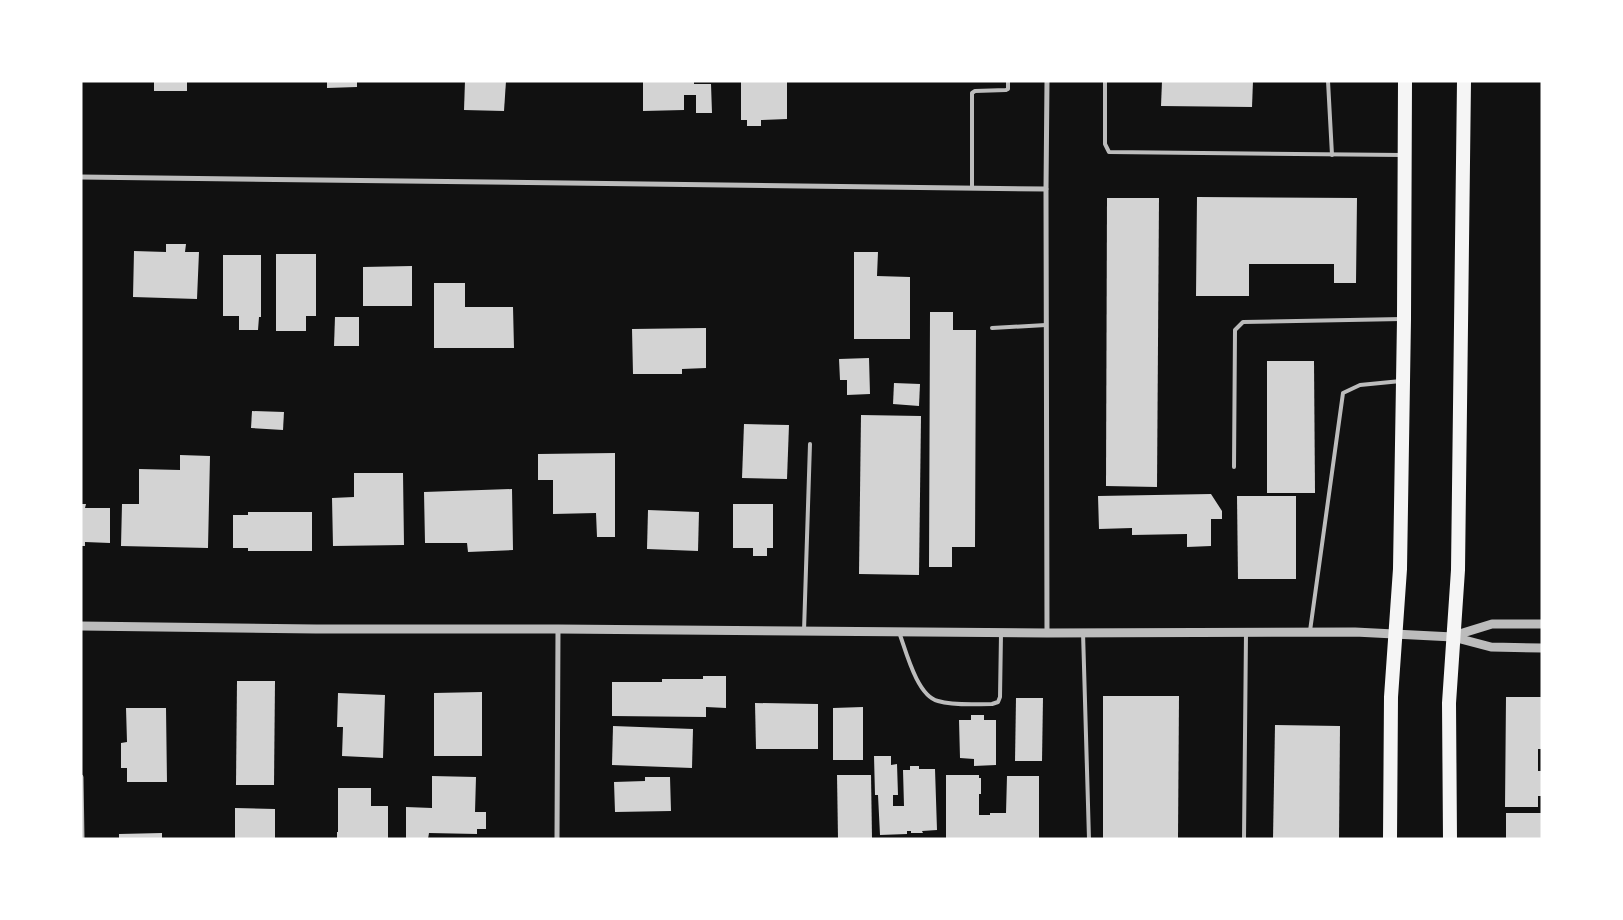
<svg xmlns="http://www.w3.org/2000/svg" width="1623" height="920" viewBox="0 0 1623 920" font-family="'Titillium Web',sans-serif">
	<rect width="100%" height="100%" fill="#111"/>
	<!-- building -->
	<g fill="#d3d3d3">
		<rect x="154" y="81" width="33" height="10"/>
		<path d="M327 81H357V87L327 88Z"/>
		<path d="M465 81H506L504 111 464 110Z"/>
		<path d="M643 81H694V84H711L712 113H696V95H684V110L643 111Z"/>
		<path d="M741 81H787V119L761 120V126H747V120H741Z"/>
		<path d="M1162 81H1253L1252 107 1161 106Z"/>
		<path d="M1197 197 1357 198 1356 283H1334V264H1249V296H1196Z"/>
		<path d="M1107 198H1159L1157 487 1106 486Z"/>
		<path d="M166 244H186L185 252H199L197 299 133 297 134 251 166 252Z"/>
		<path d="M854 252H878L877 276 910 277V339H854Z"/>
		<path d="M276 254H316V316H306V331H276Z"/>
		<path d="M223 255H261V317H259L258 330H239V316H223Z"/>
		<path d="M412 266V306H363V267Z"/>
		<path d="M434 283H465V307H513L514 348H434Z"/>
		<path d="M930 312H953V330H976L975 547H952V567H929Z"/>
		<path d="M335 317H359V346H334Z"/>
		<path d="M706 328V368L682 369V374H633L632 329Z"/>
		<path d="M869 358 870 394 847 395V380H840L839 359Z"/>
		<path d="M1267 361H1314L1315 493H1267Z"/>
		<path d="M894 383 920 384 919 406 893 404Z"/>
		<path d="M252 411 284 412 283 430 251 428Z"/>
		<path d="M861 415 921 416 919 575 859 574Z"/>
		<path d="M744 424 789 425 787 479 742 478Z"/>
		<path d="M615 453V537H597L596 513 553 514V480H538V454Z"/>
		<path d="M180 455 210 456 208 548 121 546 122 504H139V469L180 470Z"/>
		<path d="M354 473H403L404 545 333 546 332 498 354 497Z"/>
		<path d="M512 489 513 550 468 552 467 543H425L424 492Z"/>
		<path d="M1211 494 1222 511V519H1211V546L1187 547V534L1132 535V528L1099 529 1098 496Z"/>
		<path d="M1237 496H1296V579H1238Z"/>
		<path d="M81 504H86L85 508H110V543L85 542V546H81Z"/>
		<path d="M733 504H773V548H767V556H753V548H733Z"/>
		<path d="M648 510 699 512 698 551 647 549Z"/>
		<path d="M248 512H312V551H248V548H233V515H248Z"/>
		<path d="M703 676H726V708L706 707V717L612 716V682H662V679H703Z"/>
		<path d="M237 681H275L274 785H236Z"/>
		<path d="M482 692V756H434V693Z"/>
		<path d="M338 693 385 695 383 758 342 756 343 727H337Z"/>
		<path d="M1103 696H1179L1178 838H1103Z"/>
		<path d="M1506 697H1542V749H1538V771H1542V796H1538V807H1505Z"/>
		<path d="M1016 698H1043L1042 761H1015Z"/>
		<path d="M755 703 818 704V749H756Z"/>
		<path d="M863 707V760H833V708Z"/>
		<path d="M126 708H166L167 782H127V768H121V743L127 742Z"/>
		<path d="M971 715H984V720H996V765L974 766V759L960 758 959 720H971Z"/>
		<path d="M1275 725 1340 726 1339 839H1273Z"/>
		<path d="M613 726 693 729 692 768 612 765Z"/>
		<path d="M874 756H891V765L897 764 898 795H893V806H904L903 770H910V766H919V769H935L937 830 922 831 923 833H911V831H907V834L880 835 878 795H875Z"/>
		<path d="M837 775H871L872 838 838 839Z"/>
		<path d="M946 775H979V778H981V794H979V815H990V813H1006L1007 776H1039V839H946Z"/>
		<path d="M432 776 476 777 475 812H486V829H477V834L429 833 428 839H406V807L432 808Z"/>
		<path d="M645 777H670L671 811 615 812 614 782 645 781Z"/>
		<path d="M338 788H371V806H388V839H337V832H338Z"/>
		<path d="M235 808 275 809V839H235Z"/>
		<rect x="1506" y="813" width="36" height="26"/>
		<path d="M162 833V839H119V834Z"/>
	</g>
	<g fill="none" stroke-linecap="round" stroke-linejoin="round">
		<!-- service -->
		<g stroke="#bcbcbc" stroke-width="4">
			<path d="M1105 81V144L1109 152 1402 155"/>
			<path d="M1328 81 1332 155"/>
			<path d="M972 188V93L975 91 1006 90 1008 89V81"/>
			<path d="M992 328 1046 325"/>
			<path d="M1234 467 1235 330 1243 322 1402 319"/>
			<path d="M804 631 810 444"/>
			<path d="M1310 631 1343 393 1360 385 1401 381"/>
			<path d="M899 632C906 651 917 696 938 701 955 706 975 704 992 704L998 702 1000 697 1001 634"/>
			<path d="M1083 632 1089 839"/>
			<path d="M1244 839 1246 633"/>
		</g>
		<!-- minor -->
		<g stroke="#bcbcbc" stroke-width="5">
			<path d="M1047 81 1046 189 1047 633"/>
			<path d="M81 177 1046 189"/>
			<path d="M81 777 82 839"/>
			<path d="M557 839 558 629"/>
		</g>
		<!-- tertiary -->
		<g stroke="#bcbcbc" stroke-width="9">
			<path d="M81 626 316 629H558L1047 633 1355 632 1453 637 1491 647 1542 648"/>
			<path d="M1453 636 1492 624H1542"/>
		</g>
		<!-- trunk -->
		<g stroke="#f5f5f5" stroke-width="14">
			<path d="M1390 839 1391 697 1400 569 1404 319 1405 81"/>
			<path d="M1450 839 1449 703 1458 570 1464 81"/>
		</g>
	</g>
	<!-- border -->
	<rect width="1623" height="920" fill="none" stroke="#ffffff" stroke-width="165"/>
</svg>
